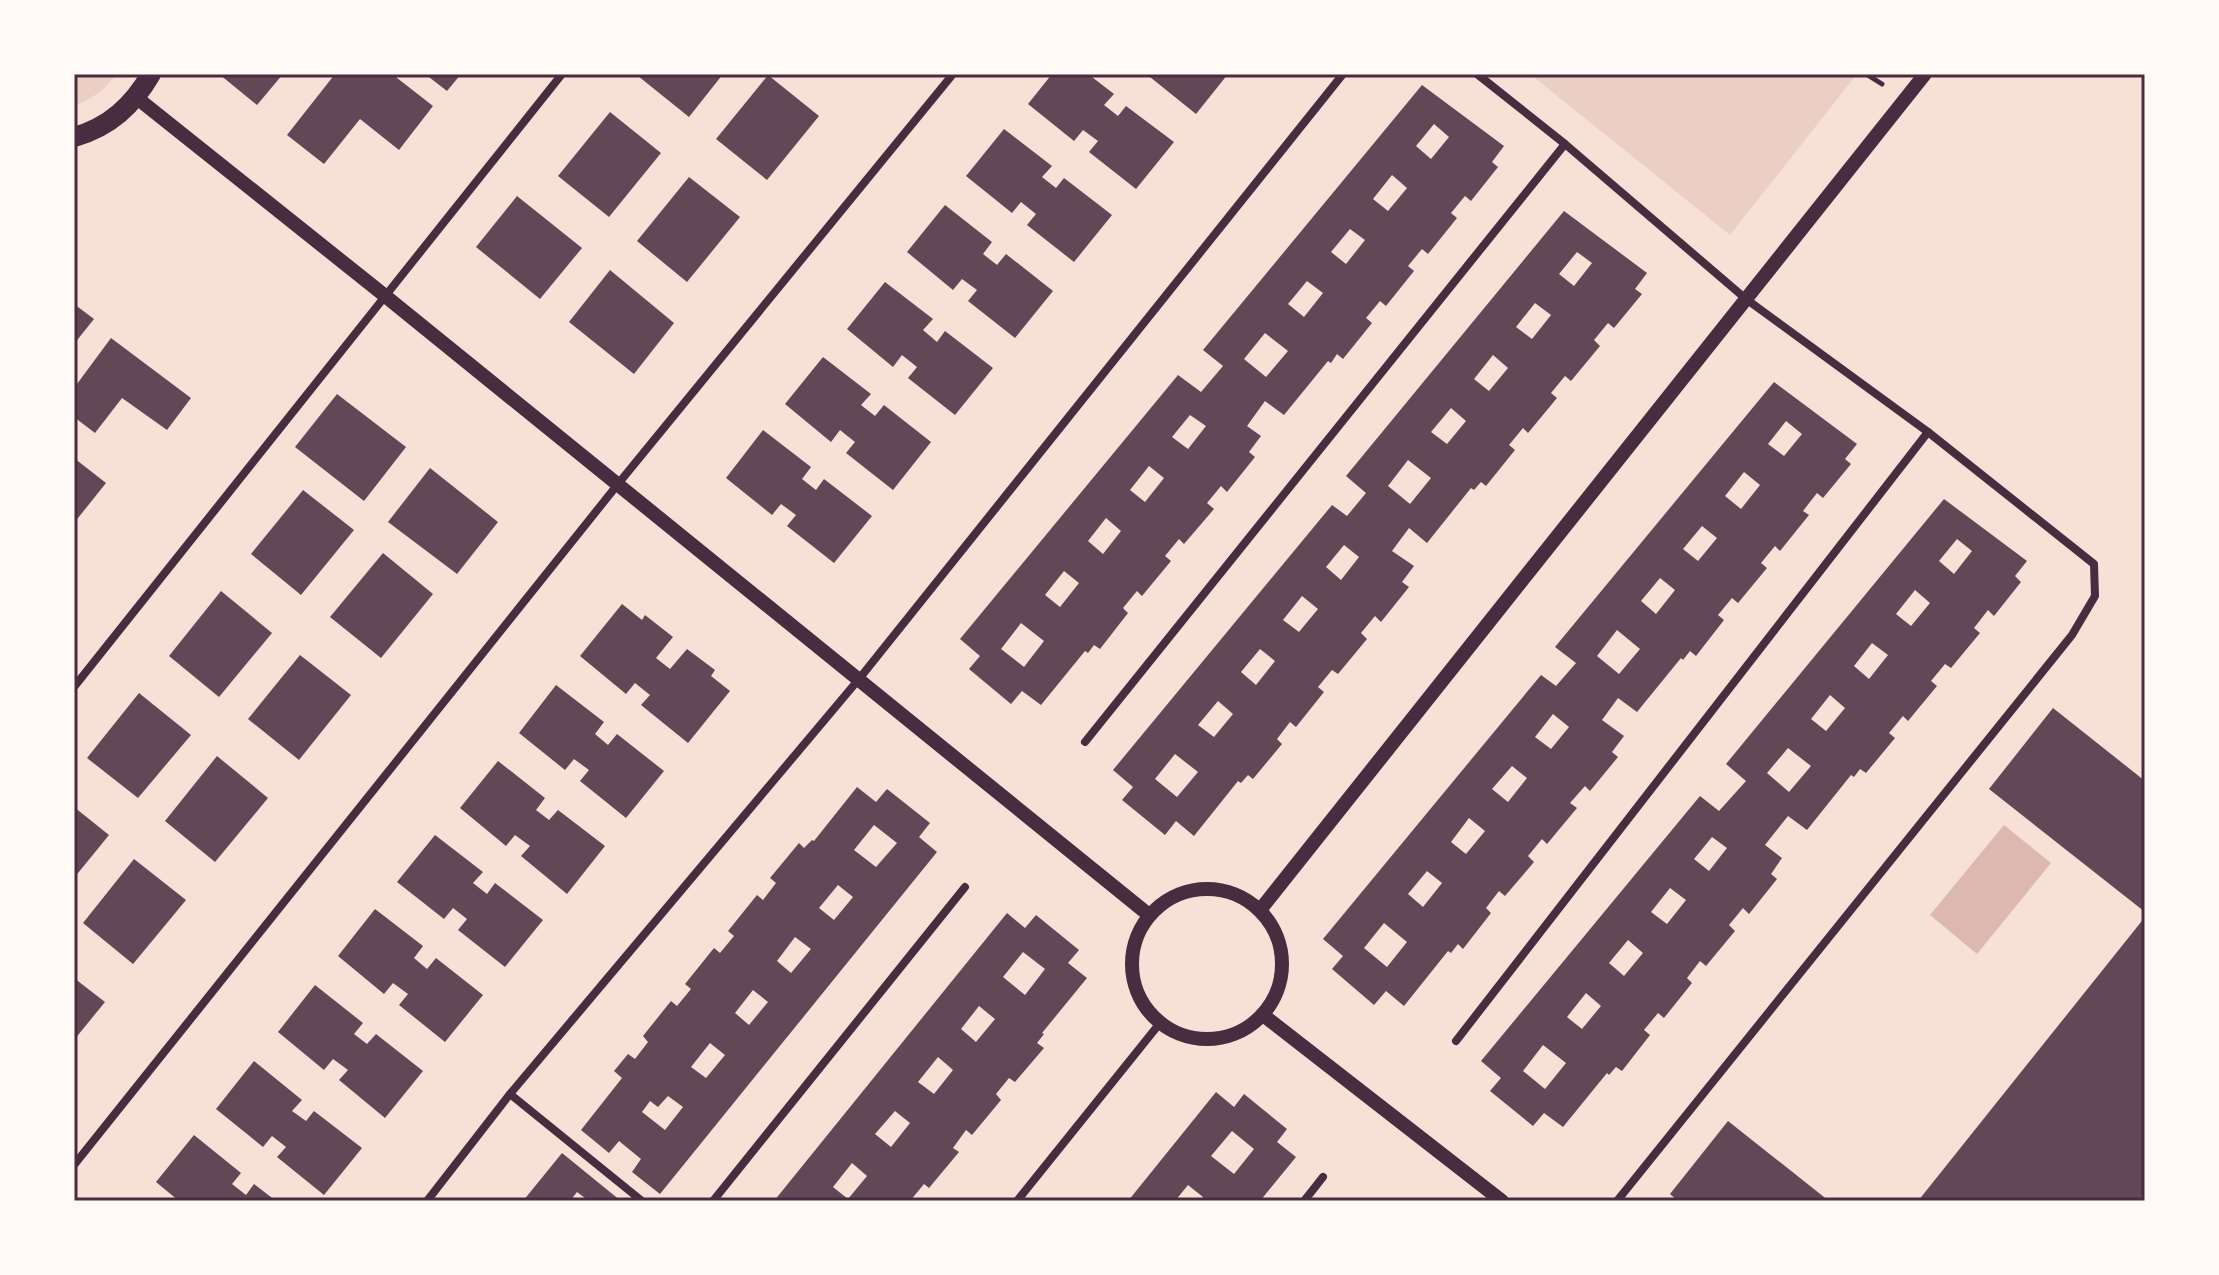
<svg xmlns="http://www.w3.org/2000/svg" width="2219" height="1275" viewBox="0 0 2219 1275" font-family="'Archivo Narrow',sans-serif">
	<rect width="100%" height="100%" fill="#f7e1d7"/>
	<!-- green -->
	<g fill="#ebcfc5">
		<path d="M74 74H116C107 89 90 100 74 106Z"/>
		<path d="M1530 74H1857L1730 235Z"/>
	</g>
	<!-- water -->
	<path fill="#dcb8b0" d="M2004 825 2051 863 1977 954 1930 915Z"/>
	<!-- building -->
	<g fill="#644757" fill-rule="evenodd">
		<path d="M219 74H283L257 105Z"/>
		<path d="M335 74H392L433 106 399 150 360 119 324 164 287 135Z"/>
		<path d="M425 74H461L447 91Z"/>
		<path d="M639 74H723L689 117 638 76Z"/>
		<path d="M1052 74H1088L1114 94 1104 105 1118 116 1126 106 1174 142 1136 189 1089 152 1098 141 1083 130 1074 141 1028 104Z"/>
		<path d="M1152 74H1228L1196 114 1150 77Z"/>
		<path d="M768 75 819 116 767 180 716 139Z"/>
		<path d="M1422 85 1504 146 1492 162 1498 167 1471 201 1465 196 1451 213 1457 218 1428 254 1422 249 1408 266 1414 271 1386 306 1380 301 1366 318 1372 323 1343 359 1337 354 1331 363 1328 361 1284 415 1265 401 1247 426 1261 436 1249 452 1255 457 1227 492 1221 486 1207 503 1214 509 1184 544 1179 539 1165 556 1171 561 1142 596 1137 591 1123 608 1128 613 1100 649 1094 645 1088 653 1085 651 1041 705 1022 691 1011 704 969 669 980 656 960 639 1178 375 1201 392 1223 366 1203 350ZM1434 124 1449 137 1431 159 1416 146ZM1392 175 1407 188 1388 211 1373 199ZM1350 229 1365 240 1346 264 1331 252ZM1307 281 1323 293 1304 317 1288 304ZM1265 333 1288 351 1266 377 1244 359ZM1190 415 1206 426 1188 449 1172 437ZM1149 466 1164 478 1145 502 1130 490ZM1106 518 1121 531 1103 554 1088 541ZM1064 571 1079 583 1060 607 1045 595ZM1021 623 1044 641 1024 667 1001 649Z"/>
		<path d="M610 112 661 153 609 217 558 176Z"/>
		<path d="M1004 129 1052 166 1042 177 1056 188 1064 178 1112 215 1074 262 1027 225 1036 214 1021 202 1012 213 966 176Z"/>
		<path d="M689 177 740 217 687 282 637 241Z"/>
		<path d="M517 196 582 248 540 299 476 247Z"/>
		<path d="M945 205 992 242 983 254 997 265 1006 254 1053 291 1015 338 968 301 977 290 962 279 953 290 907 252Z"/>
		<path d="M1564 211 1647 273 1635 289 1642 294 1614 328 1608 323 1594 340 1600 346 1571 381 1565 376 1551 393 1557 398 1528 433 1523 428 1509 445 1515 450 1486 486 1481 482 1474 490 1471 488 1427 543 1409 528 1392 551 1414 566 1402 582 1409 587 1381 622 1375 616 1361 633 1367 639 1338 674 1332 670 1318 687 1324 692 1296 727 1290 722 1277 739 1282 744 1253 779 1248 775 1241 783 1238 781 1194 836 1176 821 1165 835 1122 800 1133 787 1113 770 1332 505 1347 516 1366 493 1346 476ZM1577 252 1592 263 1574 286 1559 274ZM1535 303 1551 315 1532 339 1516 327ZM1493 355 1508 368 1489 391 1474 379ZM1451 408 1466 421 1447 444 1431 432ZM1408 460 1431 478 1410 504 1388 486ZM1344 545 1359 557 1341 580 1326 567ZM1302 596 1318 609 1299 632 1283 620ZM1260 649 1275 661 1256 685 1241 672ZM1218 701 1233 714 1214 737 1198 725ZM1175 754 1198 772 1177 797 1155 779Z"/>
		<path d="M610 270 674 323 634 374 569 322Z"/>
		<path d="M885 282 933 319 923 330 937 342 945 331 993 368 955 415 908 378 917 367 902 355 893 367 847 329Z"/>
		<path d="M74 304 94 319 74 344Z"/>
		<path d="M111 338 191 398 167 430 122 398 95 433 74 417V388Z"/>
		<path d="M823 357 871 394 861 405 875 416 884 405 931 442 893 490 846 453 855 442 840 430 831 442 785 404Z"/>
		<path d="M1774 382 1857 444 1845 459 1851 464 1823 498 1817 493 1803 511 1809 515 1780 551 1775 546 1761 563 1767 568 1738 603 1732 598 1718 615 1724 620 1696 656 1690 651 1683 660 1681 658 1637 712 1618 698 1602 720 1624 736 1612 752 1618 757 1590 791 1585 786 1570 803 1577 808 1547 844 1542 839 1528 856 1534 862 1505 896 1499 891 1486 908 1491 913 1463 949 1458 944 1451 953 1448 951 1404 1006 1386 991 1374 1005 1332 969 1343 956 1323 939 1541 675 1556 686 1576 663 1555 647ZM1786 421 1802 434 1784 456 1768 444ZM1744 472 1760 485 1741 509 1725 496ZM1702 526 1717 538 1698 561 1683 549ZM1660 578 1675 590 1656 614 1641 601ZM1617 630 1640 649 1619 674 1597 656ZM1553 714 1569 727 1551 749 1535 737ZM1512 766 1527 778 1508 802 1492 789ZM1469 818 1485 831 1466 854 1451 842ZM1427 871 1442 883 1423 907 1408 894ZM1384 923 1407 942 1387 967 1364 948Z"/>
		<path d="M337 394 406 447 364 501 295 447Z"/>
		<path d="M763 430 811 467 802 479 816 490 824 479 872 516 834 563 787 526 796 515 781 504 772 515 726 478Z"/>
		<path d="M74 458 106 483 74 523Z"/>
		<path d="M430 468 498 522 457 574 388 522Z"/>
		<path d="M303 490 354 530 301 595 251 554Z"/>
		<path d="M1944 499 2027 561 2015 576 2021 582 1994 616 1988 610 1974 628 1980 633 1951 668 1945 664 1931 681 1937 686 1908 721 1903 716 1889 733 1895 738 1866 773 1860 769 1854 777 1851 775 1807 830 1788 816 1765 845 1782 858 1771 874 1777 879 1749 914 1743 908 1729 925 1735 931 1706 966 1700 961 1687 978 1692 983 1664 1018 1658 1013 1644 1030 1650 1035 1622 1071 1616 1067 1609 1075 1607 1073 1563 1127 1544 1113 1533 1126 1490 1091 1501 1078 1481 1061 1700 796 1719 811 1746 781 1726 764ZM1957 539 1972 551 1954 574 1939 561ZM1915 590 1930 603 1911 626 1896 614ZM1872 643 1888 655 1869 679 1854 666ZM1830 695 1845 708 1826 731 1811 719ZM1788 748 1811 766 1789 792 1767 773ZM1712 837 1727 848 1709 871 1694 859ZM1670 888 1686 900 1667 924 1651 912ZM1628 940 1643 953 1624 976 1609 963ZM1586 993 1601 1006 1582 1029 1567 1017ZM1543 1045 1566 1063 1545 1089 1523 1071Z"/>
		<path d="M383 553 433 594 381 658 330 617Z"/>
		<path d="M221 591 272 633 219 697 169 656Z"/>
		<path d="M622 604 642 620 645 615 673 637 656 658 670 669 687 649 715 670 711 676 730 691 688 743 641 705 650 695 635 683 626 694 580 656Z"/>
		<path d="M300 655 351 695 299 760 248 719Z"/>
		<path d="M556 685 604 722 595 734 608 745 617 734 664 771 626 818 580 781 589 770 574 759 565 770 519 733Z"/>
		<path d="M139 693 191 735 138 798 87 758Z"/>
		<path d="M2053 708 2145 781V912L1989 789Z"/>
		<path d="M217 756 268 798 215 862 165 821Z"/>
		<path d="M498 761 545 798 536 810 549 820 558 810 605 846 567 894 521 856 530 846 515 835 506 846 460 808Z"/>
		<path d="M857 787 876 802 887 789 930 823 919 837 937 852 660 1194 632 1172 641 1159 619 1141 609 1153 581 1130 622 1078 614 1071 628 1054 635 1059 648 1042 643 1036 671 1001 677 1006 691 989 685 984 714 948 720 953 734 936 728 931 757 895 763 900 776 883 770 878 799 843 804 848 812 840 814 841ZM874 825 897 843 876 867 854 850ZM838 885 853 897 834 920 819 908ZM795 937 811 949 791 973 777 961ZM753 990 768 1002 749 1025 735 1013ZM710 1043 725 1055 706 1078 691 1067ZM668 1096 683 1107 665 1130 642 1112 650 1101 658 1107Z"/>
		<path d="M74 807 109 835 74 878Z"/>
		<path d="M435 835 483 872 473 883 487 894 495 883 543 920 505 967 458 930 467 919 453 908 444 919 397 882Z"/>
		<path d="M134 859 186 900 133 964 83 923Z"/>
		<path d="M375 909 423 946 414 958 427 969 436 958 483 995 445 1042 399 1005 408 994 393 983 384 994 338 956Z"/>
		<path d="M1007 913 1025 928 1036 915 1079 950 1068 963 1087 978 1042 1033 1044 1034 1037 1043 1044 1048 1015 1082 1009 1078 996 1094 1001 1100 972 1135 966 1130 953 1148 959 1152 929 1188 924 1184 910 1201H774ZM1023 952 1045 969 1025 995 1003 977ZM979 1006 995 1019 976 1042 961 1029ZM938 1057 953 1070 934 1094 918 1082ZM895 1111 910 1123 891 1147 875 1134ZM852 1163 867 1176 848 1199 833 1187Z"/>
		<path d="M2145 917V1195L2140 1201H1918Z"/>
		<path d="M74 978 105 1002 74 1040Z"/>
		<path d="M315 985 363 1023 354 1034 367 1044 376 1034 423 1071 385 1118 339 1080 348 1070 333 1059 324 1070 278 1032Z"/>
		<path d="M254 1061 302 1100 292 1111 306 1121 314 1111 362 1148 324 1195 277 1157 286 1147 272 1136 263 1147 216 1109Z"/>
		<path d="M1216 1092 1234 1107 1244 1094 1287 1129 1277 1142 1296 1157 1260 1201H1201L1203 1197 1188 1185 1175 1201H1128ZM1232 1131 1254 1149 1234 1174 1211 1156Z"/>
		<path d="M1728 1121 1829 1201H1678L1670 1194Z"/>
		<path d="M194 1135 241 1173 232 1184 246 1195 254 1184 276 1201H179L156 1182Z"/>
		<path d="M562 1153 621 1201H589L577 1192 570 1201H523Z"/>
	</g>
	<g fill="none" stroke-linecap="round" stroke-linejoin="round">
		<!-- path -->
		<path stroke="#4a2c40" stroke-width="5" d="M1866 74 1882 84"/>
		<!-- minor -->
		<g stroke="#4a2c40" stroke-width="8">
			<path d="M1477 74 1565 144 1746 299 1928 432 2094 564 2095 596 2072 635 1617 1201"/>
			<path d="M74 687 562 74"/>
			<path d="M1085 742 1565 144"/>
			<path d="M1456 1041 1928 432"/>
			<path d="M510 1094 642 1201"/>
			<path d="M74 1165 618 484 953 74"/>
			<path d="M427 1201 510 1094 859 679 1343 74"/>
			<path d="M713 1201 965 887"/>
			<path d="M1017 1201 1160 1023"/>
			<path d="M1304 1201 1323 1177"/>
		</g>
		<!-- tertiary -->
		<g stroke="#4a2c40" stroke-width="14">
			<path d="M137 98 384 295 1149 915"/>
			<circle cx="1207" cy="964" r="75"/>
			<path d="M1260 910 1925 74"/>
			<path d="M1263 1015 1502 1201"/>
		</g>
		<!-- primary -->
		<path stroke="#4a2c40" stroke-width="20" d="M74 137C110 127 133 105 151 74"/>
	</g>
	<!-- border -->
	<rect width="2219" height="1275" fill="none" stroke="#fffaf5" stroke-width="152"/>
	<rect x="76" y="76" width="2067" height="1123" fill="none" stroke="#4a2c40" stroke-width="3"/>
</svg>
